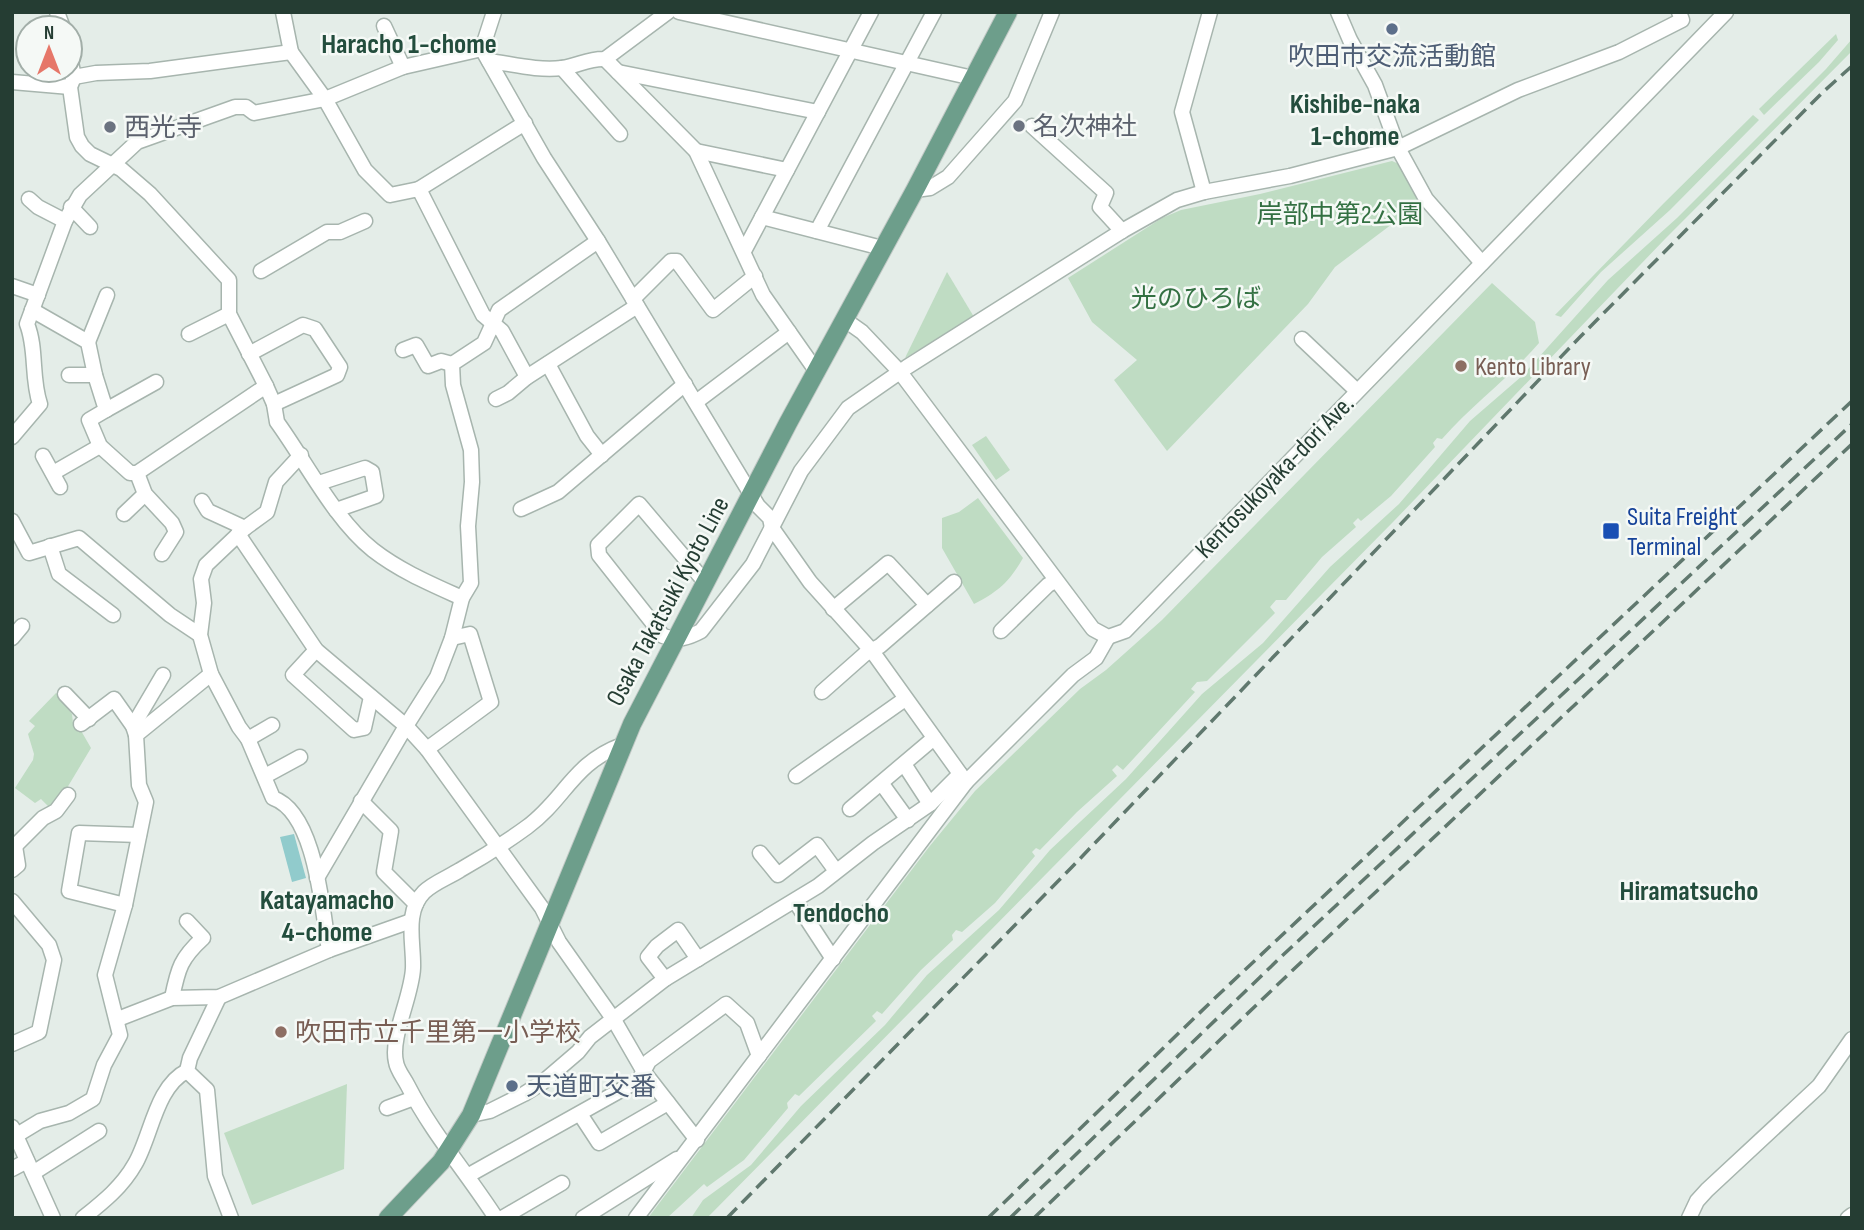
<svg xmlns="http://www.w3.org/2000/svg" width="1864" height="1230" viewBox="0 0 1864 1230" font-family="'Sofia Sans Condensed','Noto Sans JP',sans-serif">
	<rect width="100%" height="100%" fill="#e4ede8"/>
	<!-- green -->
	<g fill="#bfdcc3">
		<path d="M1836 34 1838 40 1819 62 1764 115 1759 109Z"/>
		<path d="M1852 39V51L1665 239 1393 522 707 1218H691L703 1200 751 1165 801 1106 885 1025 927 975 999 910 1050 850 1126 779 1202 694 1263 643 1330 567 1399 504 1470 421 1522 376 1608 280 1677 218 1826 69Z"/>
		<path d="M1753 115 1759 120 1670 210 1601 272 1561 317 1555 315 1664 203Z"/>
		<path d="M1392 161 1399 164 1420 203 1335 267 1308 304 1167 451 1114 380 1137 360 1092 322 1068 278 1162 218 1181 210 1260 194Z"/>
		<path d="M947 272 974 317 905 358Z"/>
		<path d="M1492 283 1535 322 1539 343C1509 378 1472 405 1442 439L1437 438 1433 443 1435 447 1391 496 1361 521 1358 518 1353 523 1356 527 1322 557 1286 600H1276L1270 607 1275 613 1207 681 1197 682 1191 689 1195 692 1123 770 1117 765 1112 770 1117 776 1077 812 1040 850 1036 848 1032 852 1035 856 995 903 962 932 956 930 952 935 953 940 921 970 882 1014 877 1011 872 1016 876 1021 799 1096 795 1094 787 1103 788 1108 744 1160 707 1187 704 1184 667 1218H648L929 847 975 791 1080 689 1106 670 1162 620Z"/>
		<path d="M986 436 1010 470 996 480 972 445Z"/>
		<path d="M978 498 1023 558C1009 582 999 591 974 604L942 548V518L959 512Z"/>
		<path d="M56 693 72 714 73 723 76 722 91 748 58 803 51 809 41 799 35 803 15 788 33 760 34 754 28 734 35 726 29 721Z"/>
		<path d="M347 1084 344 1169 252 1205 224 1133Z"/>
	</g>
	<!-- water -->
	<path fill="#91cbcc" d="M294 834 306 878 292 882 280 837Z"/>
	<g fill="none" stroke-linecap="round" stroke-linejoin="round">
		<!-- minor casing -->
		<g stroke="#a7b5ae" stroke-width="17">
			<g id="minor">
				<path d="M57 12 63 28"/>
				<path d="M283 12 291 52 325 99 365 170 390 195 419 189 483 315 502 331 527 377"/>
				<path d="M494 12 482 49 544 158 598 241 758 506 770 518 772 528 810 582 872 651 966 782"/>
				<path d="M679 12 973 78"/>
				<path d="M1338 12 1350 40 1375 85 1398 148 1426 199 1482 263"/>
				<path d="M384 26 403 67"/>
				<path d="M70 57 74 77 70 87 77 137 82 146 90 154 121 169 150 194 229 280V314L266 386 274 404 277 422C306 462 335 520 373 550 400 571 431 584 462 598"/>
				<path d="M605 59 696 151 763 295 817 372"/>
				<path d="M489 61C512 64 538 71 562 68 578 66 589 58 605 59L668 12"/>
				<path d="M562 68 620 134"/>
				<path d="M618 72 818 112"/>
				<path d="M74 77 96 73 150 71 291 52"/>
				<path d="M12 82 70 87"/>
				<path d="M1032 126 1106 193 1100 207 1122 231"/>
				<path d="M696 151 787 170"/>
				<path d="M419 189 525 123"/>
				<path d="M915 190 930 188 948 177 1015 101 1052 12"/>
				<path d="M1204 192 1182 112 1210 12"/>
				<path d="M29 199 38 207 65 221"/>
				<path d="M71 207 90 227"/>
				<path d="M762 217 882 248"/>
				<path d="M817 231 934 12"/>
				<path d="M744 251 871 12"/>
				<path d="M261 271 327 232H340L365 221"/>
				<path d="M12 286 38 295"/>
				<path d="M633 299 671 261H677L713 310 755 276"/>
				<path d="M32 310 88 342 95 375 106 410 89 420 100 446 130 473H137L266 386"/>
				<path d="M845 320 862 332 900 372 1093 629 1108 637 1125 631 1726 12"/>
				<path d="M189 334 229 314"/>
				<path d="M1302 339 1357 391"/>
				<path d="M88 342 107 295"/>
				<path d="M403 350 416 345 428 366 441 361 452 364"/>
				<path d="M249 354 303 325 315 329 340 367 337 375 274 404"/>
				<path d="M548 364 587 436 602 455"/>
				<path d="M69 375H95"/>
				<path d="M496 399 508 393 527 377 637 306"/>
				<path d="M696 402 789 332"/>
				<path d="M106 410 156 382"/>
				<path d="M12 437 40 404C31 378 37 349 27 324L65 221 80 195 137 142 235 107H246L254 113 325 99 403 67 482 49"/>
				<path d="M301 455 276 482 267 512 245 528 206 565 201 579 204 603 200 635 211 674 239 727 248 739 273 798C316 813 322 910 329 950"/>
				<path d="M43 456 60 487"/>
				<path d="M53 473 100 446"/>
				<path d="M137 473 145 494 172 523 176 532 162 554"/>
				<path d="M319 483 365 468 372 472 376 496 336 510"/>
				<path d="M202 501 208 511 245 528"/>
				<path d="M521 509 558 492 685 384"/>
				<path d="M124 514 145 494"/>
				<path d="M12 521 29 553 79 538 170 615 200 635"/>
				<path d="M238 534 316 650 406 726 427 749 542 908 559 942 614 1020 644 1072 697 1140"/>
				<path d="M50 546 59 574 113 615"/>
				<path d="M705 582 639 504 598 545 599 555 663 636C678 641 688 638 701 631L753 564 801 471 848 408 907 367 1122 231 1177 200 1204 192 1290 176 1398 148 1518 90 1619 52 1682 20 1679 12"/>
				<path d="M833 609 888 563 927 605"/>
				<path d="M1001 631 1048 585 1055 581"/>
				<path d="M12 638 22 626"/>
				<path d="M316 650 293 675 354 730 364 728 371 697"/>
				<path d="M822 692 865 654 880 646 954 582"/>
				<path d="M65 694 89 719"/>
				<path d="M81 724 114 699 133 726 136 735"/>
				<path d="M133 726 163 675"/>
				<path d="M248 739 272 725"/>
				<path d="M427 749 491 702 470 634 452 638"/>
				<path d="M904 764 930 804"/>
				<path d="M265 776 300 757"/>
				<path d="M796 776 905 699"/>
				<path d="M882 784 908 820"/>
				<path d="M361 801 391 831 384 872 416 904"/>
				<path d="M850 809 934 738"/>
				<path d="M12 844 15 846 18 865 12 870"/>
				<path d="M15 846 43 818 56 811 68 795"/>
				<path d="M760 853 778 875 817 845 836 871"/>
				<path d="M317 878 406 726 437 677 452 638 462 598 471 583 468 526 472 482 471 450 453 385 452 364 484 343 499 310 598 241"/>
				<path d="M12 901 49 945 54 960 39 1032 12 1044"/>
				<path d="M795 901 833 959"/>
				<path d="M125 905 69 891 79 833 139 835"/>
				<path d="M665 979 648 957 657 946 678 930 698 959"/>
				<path d="M219 997 190 1058 187 1071 207 1090 215 1176 231 1218"/>
				<path d="M172 998C178 968 181 958 203 938L187 921"/>
				<path d="M118 1019 172 998 219 997 329 950 411 921"/>
				<path d="M387 1108 414 1098"/>
				<path d="M580 1114 599 1143 668 1103"/>
				<path d="M471 1115 490 1111 524 1094 543 1082 578 1052 590 1037 665 979 818 886 873 843 930 804 960 774"/>
				<path d="M12 1127 53 1218"/>
				<path d="M12 1138 40 1121 69 1113 93 1099 104 1065 120 1035 105 975 125 905 146 802 139 785 136 735 211 674"/>
				<path d="M12 1169 27 1161"/>
				<path d="M33 1173 99 1131"/>
				<path d="M469 1175 639 1080 649 1061 726 1004 747 1023 759 1056"/>
				<path d="M83 1218C103 1202 122 1187 135 1164 151 1137 156 1086 187 1071"/>
				<path d="M496 1218C467 1173 432 1133 408 1086 404 1078 397 1070 396 1062 390 1037 412 996 413 968 414 944 404 912 424 892 433 883 449 877 460 870 483 857 505 843 527 827 565 799 573 763 622 745"/>
				<path d="M502 1218 562 1183"/>
				<path d="M583 1218 677 1159"/>
				<path d="M636 1218 966 782 1073 675 1096 658 1108 637"/>
				<path d="M1689 1218 1697 1201 1707 1190 1819 1086 1852 1039"/>
				<path d="M1848 1218 1852 1215"/>
			</g>
		</g>
		<!-- major casing -->
		<g stroke="#c2c9c6" stroke-width="20">
			<path id="major" d="M388 1218 441 1162 471 1115 632 724 788 423 915 190 1008 12"/>
		</g>
		<!-- minor -->
		<use href="#minor" stroke="#fff" stroke-width="14"/>
		<!-- major -->
		<use href="#major" stroke="#6d9e8b" stroke-width="18"/>
		<!-- rail -->
		<g stroke="#60786e" stroke-width="3.5" stroke-dasharray="14 7" stroke-linecap="butt">
			<path d="M727 1218 1071 868 1580 337 1823 92 1852 66"/>
			<path d="M988 1218 1216 997 1852 401"/>
			<path d="M1010 1218 1283 955 1852 424"/>
			<path d="M1034 1218 1295 968 1852 444"/>
		</g>
	</g>
	<!-- markers -->
	<g fill="#5c6f8a" stroke="#f5f9f6" stroke-width="2.5">
		<circle cx="1392" cy="29" r="7"/>
		<circle cx="512" cy="1086" r="7"/>
	</g>
	<g fill="#6b7280" stroke="#f5f9f6" stroke-width="2.5">
		<circle cx="1019" cy="126" r="7"/>
		<circle cx="110" cy="127" r="7"/>
	</g>
	<g fill="#8d6e63" stroke="#f5f9f6" stroke-width="2.5">
		<circle cx="1461" cy="366" r="7"/>
		<circle cx="281" cy="1032" r="7"/>
	</g>
	<rect fill="#1a4fb4" stroke="#f5f9f6" stroke-width="2.5" x="1602" y="522" width="18" height="18" rx="3.5"/>
	<g text-anchor="middle" stroke-width="5" stroke-linejoin="round" paint-order="stroke">
		<!-- service labels -->
		<g font-size="26" fill="#4e5e75" stroke="#f5f9f6">
			<text x="1392" y="65">吹田市交流活動館</text>
			<text x="526" y="1095" text-anchor="start">天道町交番</text>
		</g>
		<!-- worship labels -->
		<g font-size="26" fill="#5b616d" stroke="#f5f9f6" text-anchor="start">
			<text x="1033" y="135">名次神社</text>
			<text x="124" y="136">西光寺</text>
		</g>
		<!-- park labels -->
		<g font-size="26" fill="#337042" stroke="#f5f9f6">
			<text x="1340" y="223">岸部中第2公園</text>
			<text x="1196" y="307">光のひろば</text>
		</g>
		<!-- education labels -->
		<g font-size="26" fill="#785e54" stroke="#f5f9f6" text-anchor="start">
			<text x="1475" y="375">Kento Library</text>
			<text x="295" y="1041">吹田市立千里第一小学校</text>
		</g>
		<!-- street labels -->
		<g font-size="26" fill="#253d33" stroke="#f5f9f6">
			<text transform="translate(1274 476) rotate(-46)" y="9">Kentosukoyaka-dori Ave.</text>
			<text transform="translate(667 601) rotate(-62)" y="9">Osaka Takatsuki Kyoto Line</text>
		</g>
		<!-- transit labels -->
		<g font-size="26" fill="#164399" stroke="#f5f9f6" text-anchor="start">
			<text x="1627" y="525">Suita Freight<tspan x="1627" dy="30">Terminal</tspan></text>
		</g>
		<!-- neighbourhood labels -->
		<g font-size="28" font-weight="bold" fill="#234d3d" stroke="#f5f9f6">
			<text x="409" y="53">Haracho 1-chome</text>
			<text x="1355" y="113">Kishibe-naka<tspan x="1355" dy="32">1-chome</tspan></text>
			<text x="1689" y="900">Hiramatsucho</text>
			<text x="327" y="909">Katayamacho<tspan x="327" dy="32">4-chome</tspan></text>
			<text x="841" y="922">Tendocho</text>
		</g>
	</g>
	<!-- border -->
	<rect width="1864" height="1230" fill="none" stroke="#253d33" stroke-width="28"/>
	<!-- north arrow -->
	<g transform="translate(49 49)"><circle r="33" fill="#f5f9f6" stroke="#a2aea8" stroke-width="2"/>
	<path d="M0-5L12 26L0 18L-12 26Z" fill="#e67769"/>
	<text y="-10" font-size="19" font-weight="bold" text-anchor="middle" fill="#253d33">N</text>
	</g>
</svg>
